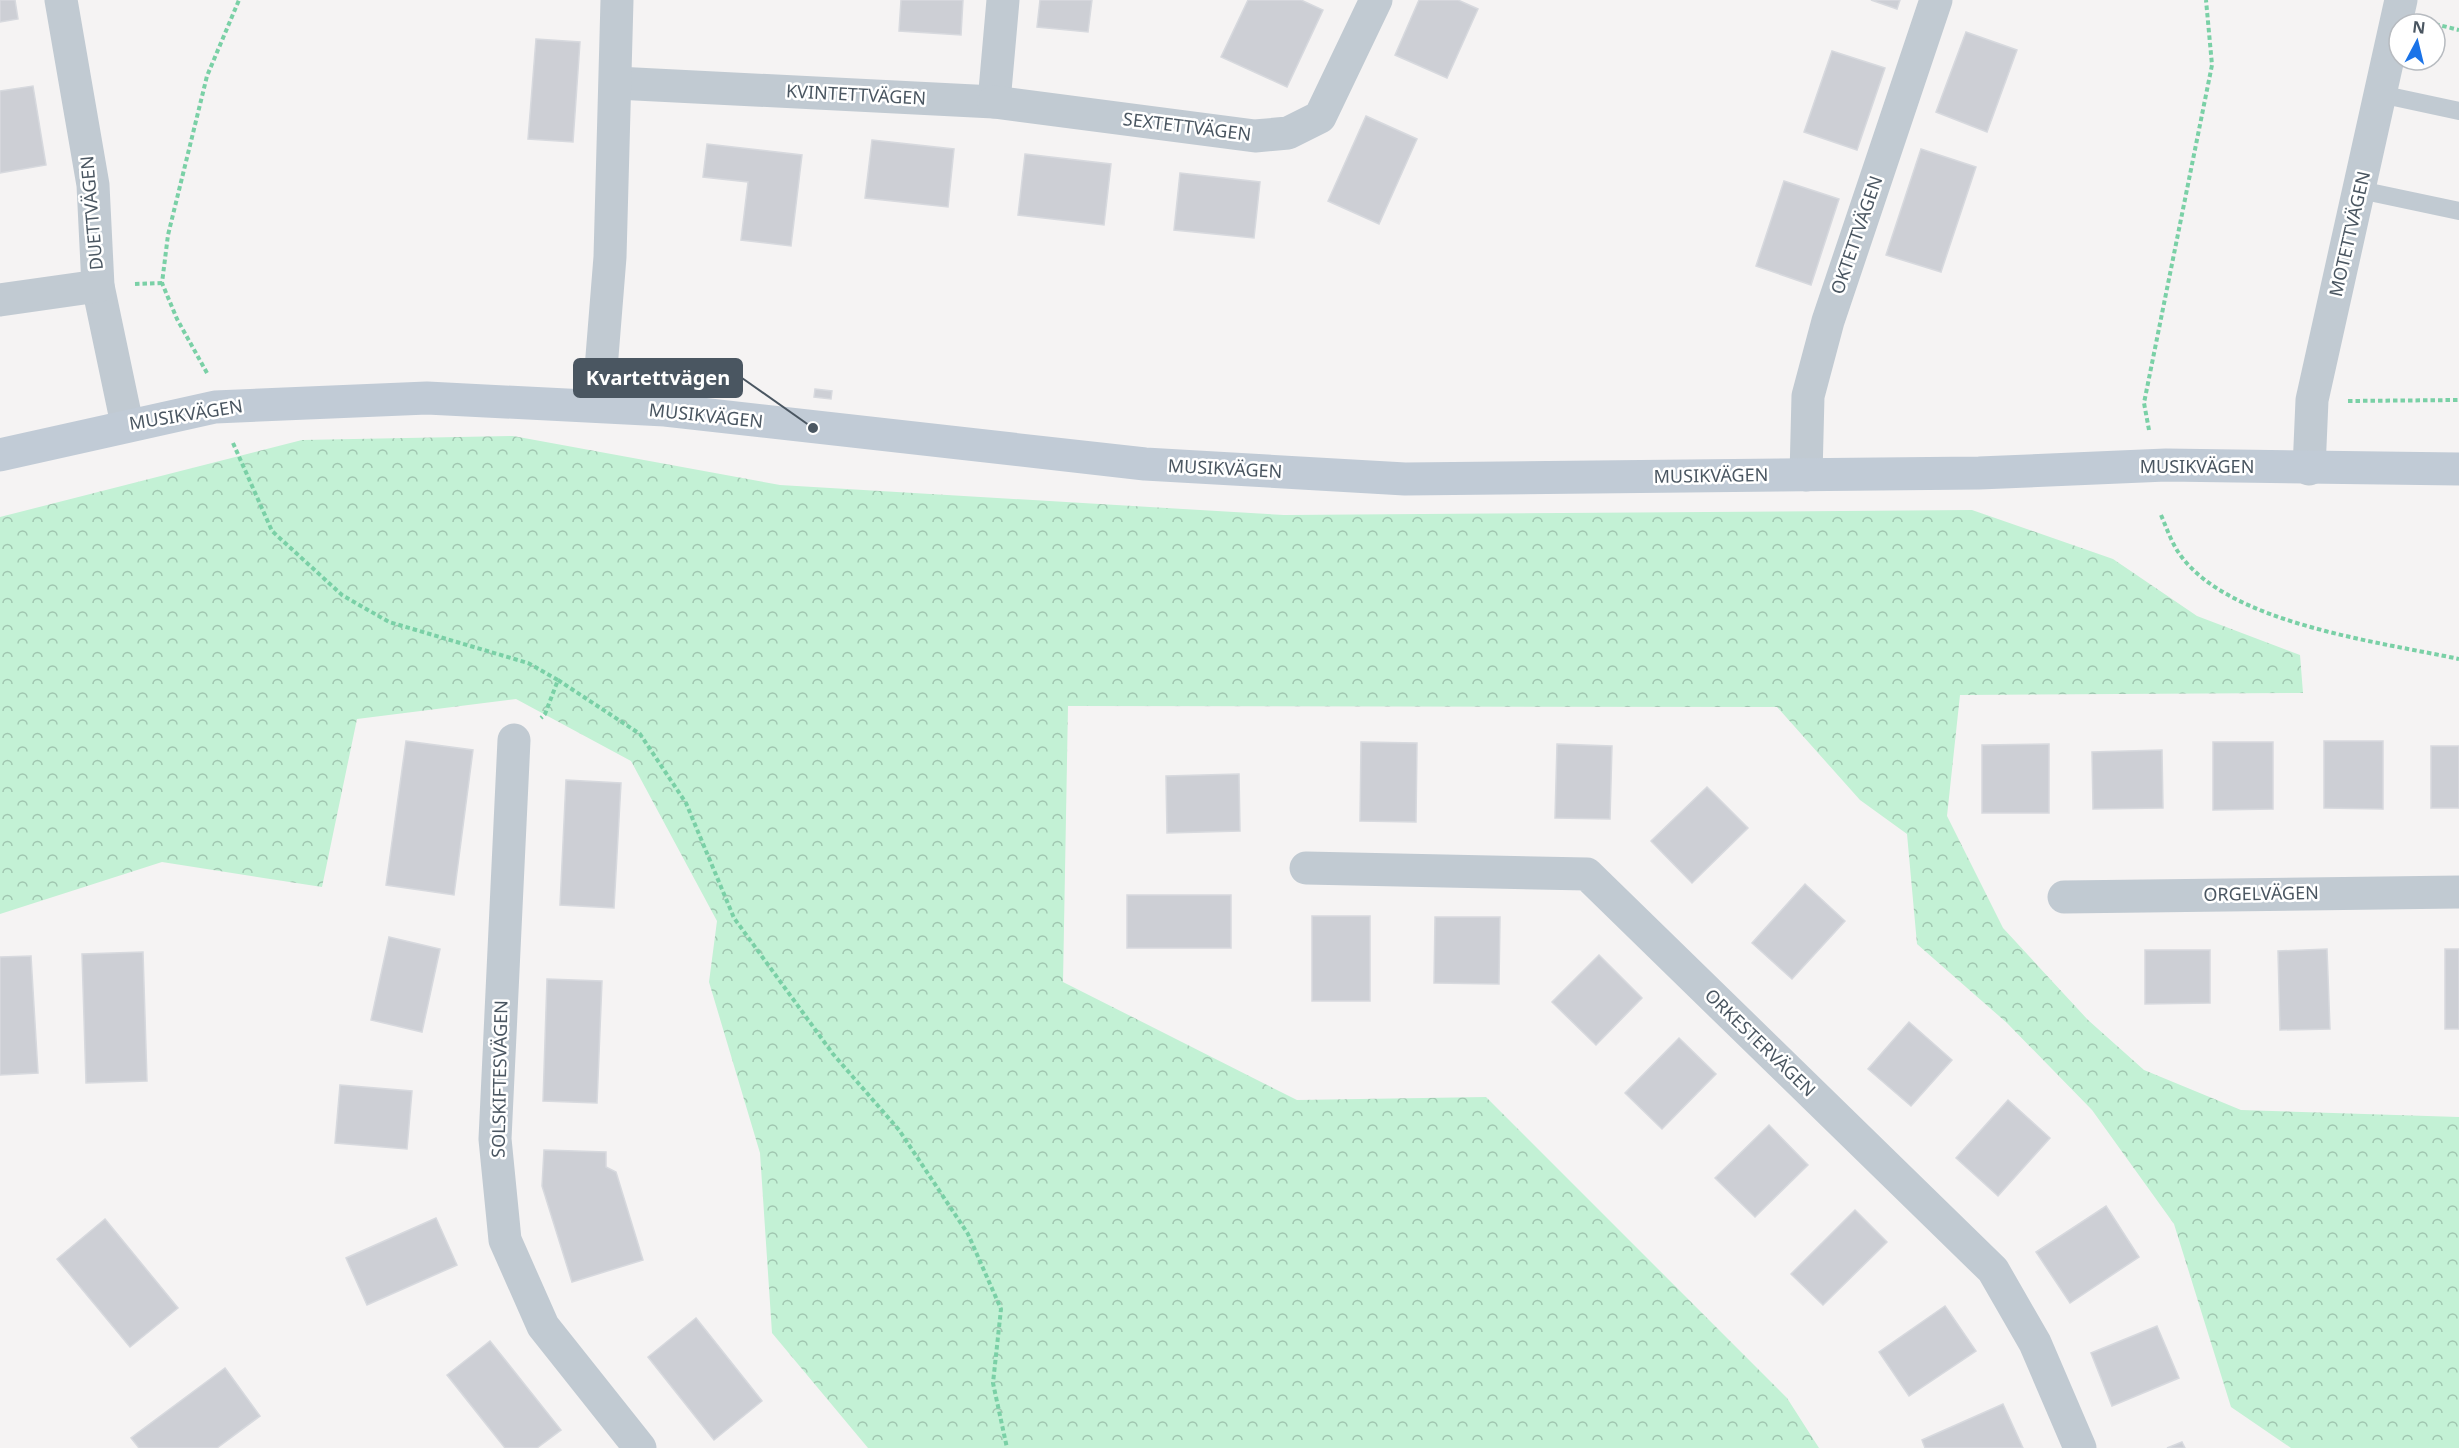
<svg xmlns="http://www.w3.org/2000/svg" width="2459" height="1448" viewBox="0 0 2459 1448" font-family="'Noto Sans',sans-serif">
	<defs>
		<pattern id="forest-crowns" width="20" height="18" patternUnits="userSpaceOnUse" patternTransform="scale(1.5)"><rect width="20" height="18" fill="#c3f1d5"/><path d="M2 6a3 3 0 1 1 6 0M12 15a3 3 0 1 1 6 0" fill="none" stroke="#a0c6b0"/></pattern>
	</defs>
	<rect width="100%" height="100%" fill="#f5f3f3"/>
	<!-- forest -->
	<path fill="url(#forest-crowns)" d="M513 436 780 485 1284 515 1972 510 2113 559 2197 616 2300 655 2303 693 1960 695 1947 816 2003 928 2088 1020 2144 1070 2241 1110 2459 1117V1448H2291L2231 1407 2174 1224 2092 1110 2007 1023 1917 944 1907 834 1860 800 1777 707 1068 706 1063 982 1297 1100 1486 1097 1787 1398 1819 1448H868L772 1333 760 1153 709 982 717 921 631 761 516 699 357 719 322 887 162 862 0 914V517L302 440Z"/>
	<!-- building -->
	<g fill="#cdcfd5" stroke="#d7d9de" stroke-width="1.5">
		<path d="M0 0H15L18 19 0 22Z"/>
		<path d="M901 0H963L961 35 899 31Z"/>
		<path d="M1040 0H1092L1088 32 1037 27Z"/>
		<path d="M1248 0H1301L1323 10 1287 87 1221 57Z"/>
		<path d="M1419 0H1458L1478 9 1447 78 1395 55Z"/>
		<path d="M1871 0H1900L1897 9Z"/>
		<path d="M1966 32 2017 50 1987 132 1936 112Z"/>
		<path d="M536 39 580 42 573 142 528 139Z"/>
		<path d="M1832 51 1885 68 1857 150 1804 132Z"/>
		<path d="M33 86 46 165 0 173V91Z"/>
		<path d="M1366 116 1417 139 1379 224 1328 201Z"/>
		<path d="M872 140 954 149 948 207 865 198Z"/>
		<path d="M707 144 802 155 791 246 741 240 748 182 703 177Z"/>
		<path d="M1921 149 1976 167 1941 272 1886 255Z"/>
		<path d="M1025 154 1111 164 1104 225 1018 215Z"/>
		<path d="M1180 173 1260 182 1254 238 1174 230Z"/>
		<path d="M1784 181 1839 199 1811 285 1756 266Z"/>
		<path d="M815 389 832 391 831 399 814 397Z"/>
		<path d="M406 741 473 750 454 895 386 885Z"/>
		<path d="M2324 741H2383V809L2324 808Z"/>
		<path d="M1361 742 1417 743 1416 822 1360 821Z"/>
		<path d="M2213 742H2273V809L2213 810Z"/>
		<path d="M1557 744 1612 746 1610 819 1555 818Z"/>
		<path d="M2049 744V813H1982V745Z"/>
		<rect x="2431" y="746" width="28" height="62"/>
		<path d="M2162 750 2163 808 2093 809 2092 752Z"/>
		<path d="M1239 774 1240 831 1167 833 1166 776Z"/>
		<path d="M566 780 621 783 614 908 560 905Z"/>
		<path d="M1707 787 1748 828 1692 883 1651 841Z"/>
		<path d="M1805 884 1845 921 1792 979 1752 943Z"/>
		<rect x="1127" y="895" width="104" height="53"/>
		<rect x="1312" y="916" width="58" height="85"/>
		<path d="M1435 917H1500L1499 984 1434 983Z"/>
		<path d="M389 937 440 949 422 1032 371 1020Z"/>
		<path d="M2327 949 2330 1029 2280 1030 2278 951Z"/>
		<rect x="2445" y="949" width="14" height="80"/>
		<path d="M2145 950H2210V1003L2145 1004Z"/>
		<path d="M143 952 147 1081 86 1083 82 954Z"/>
		<path d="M1599 955 1642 998 1596 1045 1552 1002Z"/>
		<path d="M31 956 38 1073 0 1075V957Z"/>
		<path d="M547 979 602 981 597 1103 543 1101Z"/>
		<path d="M1909 1022 1952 1060 1911 1106 1868 1069Z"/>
		<path d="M1679 1038 1716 1074 1662 1129 1625 1093Z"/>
		<path d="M340 1085 412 1091 407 1149 335 1143Z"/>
		<path d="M2008 1100 2050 1138 1998 1196 1956 1158Z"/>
		<path d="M1769 1125 1808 1165 1755 1217 1715 1178Z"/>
		<path d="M544 1150 606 1152V1167L616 1172 643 1260 572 1282 542 1186Z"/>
		<path d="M2106 1206 2139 1257 2070 1303 2036 1252Z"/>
		<path d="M1855 1210 1887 1242 1823 1305 1791 1274Z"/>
		<path d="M436 1218 457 1265 367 1305 346 1258Z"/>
		<path d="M105 1219 178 1308 130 1347 57 1259Z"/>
		<path d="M1945 1306 1976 1351 1909 1396 1879 1352Z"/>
		<path d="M696 1318 762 1401 714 1440 648 1357Z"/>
		<path d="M2157 1326 2179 1378 2112 1406 2091 1353Z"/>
		<path d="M490 1341 561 1430 537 1448H505L447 1375Z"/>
		<path d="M225 1368 260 1416 217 1448H139L131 1438Z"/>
		<path d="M2003 1404 2023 1448H1925L1922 1440Z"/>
		<path d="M2182 1442 2185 1448H2167Z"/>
	</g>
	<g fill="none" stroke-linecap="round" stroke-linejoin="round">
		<!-- path -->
		<g stroke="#7ad0a6" stroke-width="4" stroke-dasharray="4.5 3" stroke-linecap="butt">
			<path d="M2435 24 2459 30"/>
			<path d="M135 284 162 283"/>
			<path d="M207 373 177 319 162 283 168 235 207 76 239 0"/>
			<path d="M2348 401 2459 400"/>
			<path d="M2149 430 2144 403 2212 65 2206 0"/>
			<path d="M233 443 272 531 342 595 389 622 528 663 558 680 545 714 541 718"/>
			<path d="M2161 515C2167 529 2172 544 2181 556 2231 624 2380 642 2459 659"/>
			<path d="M558 680 640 734 686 803 734 918 833 1054 899 1130 968 1234 1001 1309 993 1383 1007 1448"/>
		</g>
		<!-- lane -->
		<g stroke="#c1cad2" stroke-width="18">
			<path d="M2380 94 2459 111"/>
			<path d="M2360 190 2459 211"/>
		</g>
		<!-- street -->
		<g stroke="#c1cad2" stroke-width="33">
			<path d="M61 0 93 185 98 286 127 424"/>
			<path d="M616 83 994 102 1003 0"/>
			<path d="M994 102 1255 136 1288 133 1320 117 1376 0"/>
			<path d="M0 300 98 286"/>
			<path d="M598 406 610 257 617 0"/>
			<path d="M2309 469 2312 400 2401 0"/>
			<path d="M1806 475 1808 396 1828 321 1936 0"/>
			<path d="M514 740 495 1139 505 1240 543 1326 640 1448"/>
			<path d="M1306 868 1587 874 1993 1270 2035 1343 2080 1448"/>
			<path d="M2064 897 2459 892"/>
		</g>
		<!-- secondary -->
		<path stroke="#c1cbd6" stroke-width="33" d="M0 455 215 407 427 398 665 410 1145 464 1405 479 1979 473 2166 465 2459 469"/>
	</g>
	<g text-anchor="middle" stroke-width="5" stroke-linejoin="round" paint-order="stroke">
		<!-- street labels -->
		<g font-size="18" fill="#4a5661" stroke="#fff">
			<text transform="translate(856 95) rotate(3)" y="6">KVINTETTVÄGEN</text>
			<text transform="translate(1187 127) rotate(7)" y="6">SEXTETTVÄGEN</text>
			<text transform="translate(92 213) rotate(-95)" y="6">DUETTVÄGEN</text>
			<text transform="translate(2350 234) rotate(-77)" y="6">MOTETTVÄGEN</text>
			<text transform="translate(1857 235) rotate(-71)" y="6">OKTETTVÄGEN</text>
			<text transform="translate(186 415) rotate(-9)" y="6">MUSIKVÄGEN</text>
			<text transform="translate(706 416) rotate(6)" y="6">MUSIKVÄGEN</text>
			<text x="2197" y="473">MUSIKVÄGEN</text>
			<text transform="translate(1225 469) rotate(3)" y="6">MUSIKVÄGEN</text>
			<text transform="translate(1711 476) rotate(-1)" y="6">MUSIKVÄGEN</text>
			<text transform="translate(2261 894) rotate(-1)" y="6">ORGELVÄGEN</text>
			<text transform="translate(1760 1043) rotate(44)" y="6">ORKESTERVÄGEN</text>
			<text transform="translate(500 1079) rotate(-89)" y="6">SOLSKIFTESVÄGEN</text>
		</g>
	</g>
	<!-- callouts -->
	<path fill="none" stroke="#4a5661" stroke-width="2" d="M813 428L742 378"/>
	<circle fill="#4a5661" stroke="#fff" stroke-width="2" cx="813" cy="428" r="6"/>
	<rect fill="#4a5661" stroke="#4a5661" stroke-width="2" x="574" y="359" width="168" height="38" rx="6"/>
	<g font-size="20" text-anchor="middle" font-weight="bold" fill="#fff">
		<text x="658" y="385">Kvartettvägen</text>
	</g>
	<!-- north arrow -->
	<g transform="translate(2417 42) rotate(7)"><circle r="28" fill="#ffffff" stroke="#b7bbc0" stroke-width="1.5"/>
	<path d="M0-4.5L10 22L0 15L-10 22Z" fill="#1a73e8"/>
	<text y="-9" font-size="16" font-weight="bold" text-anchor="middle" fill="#4a5661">N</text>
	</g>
</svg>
